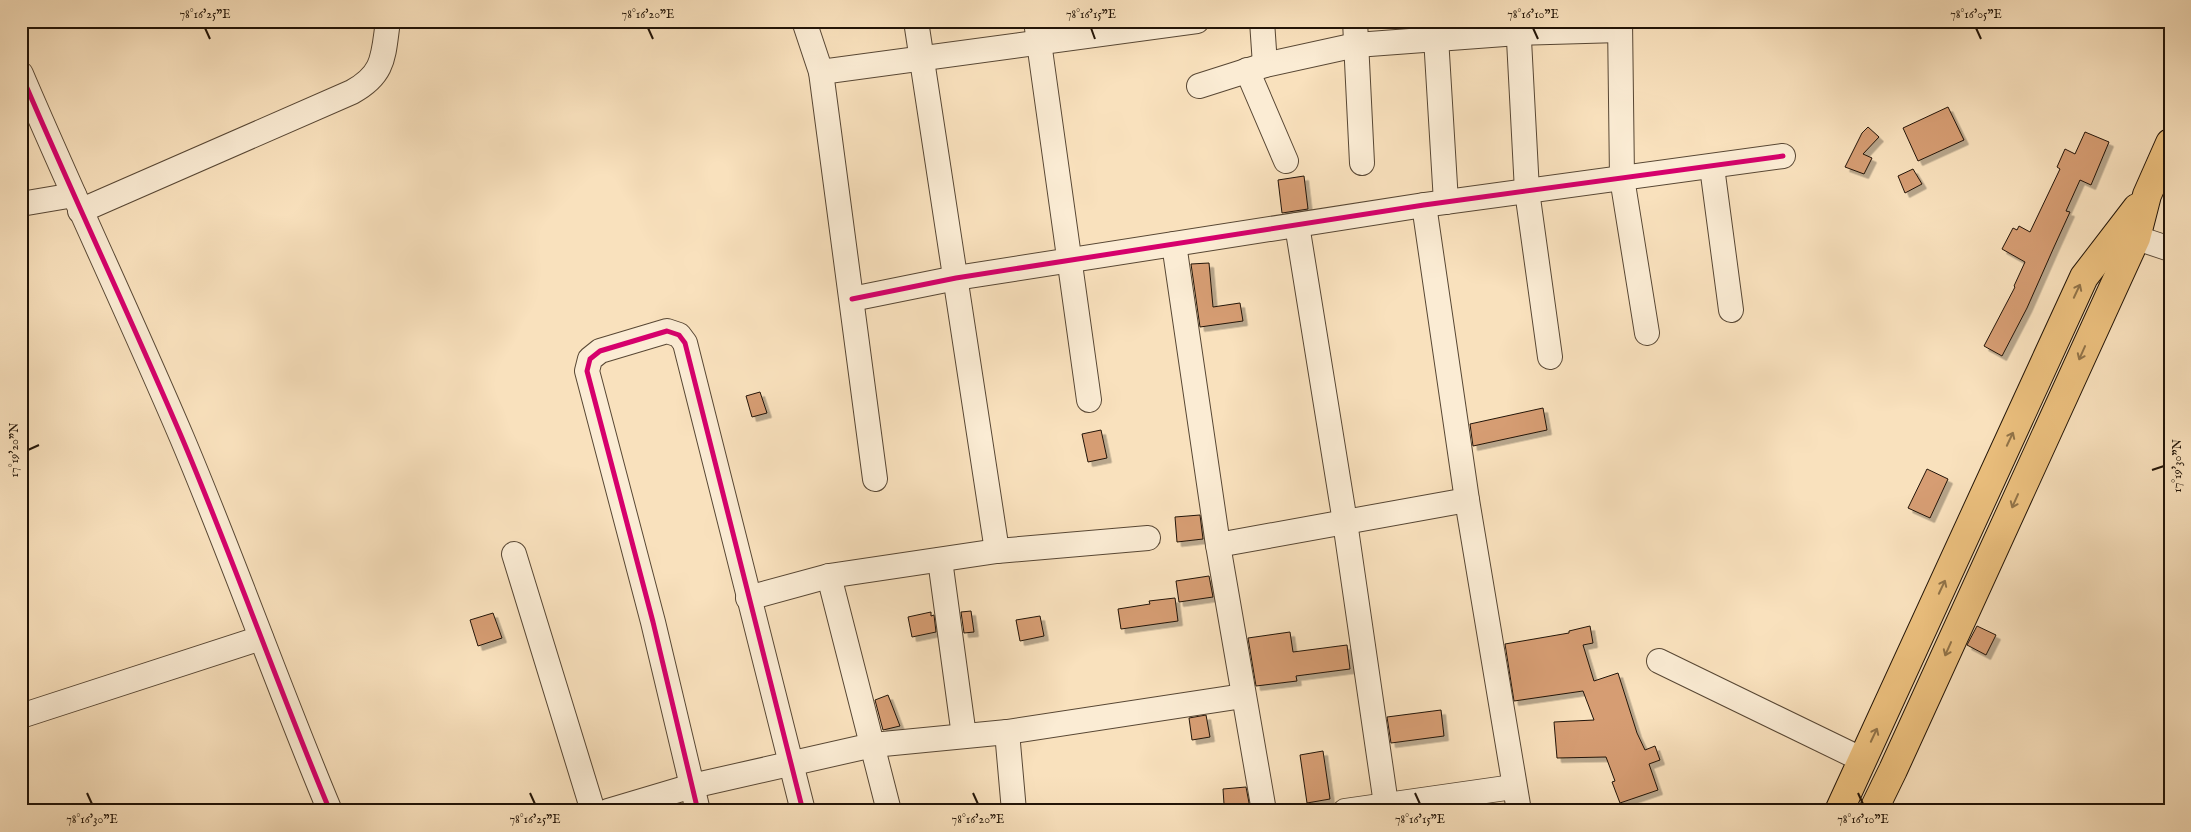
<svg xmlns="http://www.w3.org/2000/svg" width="2191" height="832" viewBox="0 0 2191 832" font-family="'IM FELL English',serif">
	<defs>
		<filter id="shadow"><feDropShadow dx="4.5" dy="4.5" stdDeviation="0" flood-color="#0004"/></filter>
	</defs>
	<rect width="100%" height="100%" fill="#f9e1bd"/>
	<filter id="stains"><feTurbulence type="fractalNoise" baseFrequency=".004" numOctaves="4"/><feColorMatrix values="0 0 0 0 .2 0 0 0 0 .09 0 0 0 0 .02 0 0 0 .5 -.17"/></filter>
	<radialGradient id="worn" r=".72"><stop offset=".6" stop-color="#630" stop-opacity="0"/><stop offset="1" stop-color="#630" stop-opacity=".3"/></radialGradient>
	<!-- building -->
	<g fill="#d69d73" stroke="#221407" filter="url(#shadow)">
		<path d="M1948 107 1964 140 1918 161 1903 128Z"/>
		<path d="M1868 127 1879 137 1863 154 1872 158 1864 174 1845 167 1862 133Z"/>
		<path d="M2085 132 2109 142 2091 185 2080 180 2066 211 2070 212 2054 247 2027 308 2002 356 1984 346 2015 287 2014 286 2025 262 2002 249 2013 228 2017 230 2019 226 2030 232 2060 169 2057 167 2065 149 2075 154Z"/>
		<path d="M1913 169 1922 184 1905 193 1898 176Z"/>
		<path d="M1304 176 1308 209 1282 213 1278 180Z"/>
		<path d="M1209 263 1213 307 1240 303 1243 321 1200 327 1191 264Z"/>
		<path d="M760 392 767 413 752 417 746 396Z"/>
		<path d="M1543 408 1547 430 1473 446 1470 424Z"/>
		<path d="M1101 430 1107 458 1088 462 1082 434Z"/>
		<path d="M1927 469 1948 479 1930 518 1908 508Z"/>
		<path d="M1200 515 1203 539 1177 542 1175 517Z"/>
		<path d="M1209 576 1213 597 1179 602 1176 581Z"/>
		<path d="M1175 598 1178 621 1121 629 1118 609 1150 604 1149 601Z"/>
		<path d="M971 611 974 632 964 633 961 612Z"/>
		<path d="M931 612V616L934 615 936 632 912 637 908 617Z"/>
		<path d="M493 613 502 638 478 646 470 620Z"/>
		<path d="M1040 616 1044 636 1020 641 1016 620Z"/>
		<path d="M1590 626 1593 643 1583 645 1594 681 1618 673 1637 733 1645 750 1655 746 1660 760 1649 764 1658 790 1620 803 1612 782 1615 781 1606 757 1557 758 1554 722 1594 720 1583 691 1514 701 1505 644 1569 633V631Z"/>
		<path d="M1977 626 1996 635 1986 655 1967 645Z"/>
		<path d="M1290 632 1293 652 1347 645 1350 669 1296 676 1297 681 1256 686 1248 638Z"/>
		<path d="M888 695 900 726 883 730 875 700Z"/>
		<path d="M1441 710 1444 736 1391 743 1387 717Z"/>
		<path d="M1206 715 1210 737 1192 740 1189 718Z"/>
		<path d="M1323 751 1330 799 1307 803 1300 755Z"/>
		<path d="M1246 787 1250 808 1234 810 1233 804H1224L1223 789Z"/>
	</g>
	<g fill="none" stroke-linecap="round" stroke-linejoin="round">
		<!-- minor casing -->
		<g stroke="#584734" stroke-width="26">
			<g id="minor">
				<path d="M804 21 821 72 875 479"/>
				<path d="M916 21 997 551"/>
				<path d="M1036 21 1089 400"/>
				<path d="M1262 21 1265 65"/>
				<path d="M1355 21 1362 163"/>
				<path d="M1435 21 1446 202"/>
				<path d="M1518 21 1527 191 1550 357"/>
				<path d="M1620 21 1622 178 1647 333"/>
				<path d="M1247 70 1286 161"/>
				<path d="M821 72 1197 21"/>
				<path d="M21 74C73 196 130 316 182 438 234 561 278 687 330 811"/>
				<path d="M1199 86 1265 65 1356 45 1518 33 1620 30"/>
				<path d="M1712 167 1731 310"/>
				<path d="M21 204 74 195"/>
				<path d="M1424 205 1467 500 1519 811"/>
				<path d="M80 211 352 92C385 74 383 56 388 21"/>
				<path d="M1297 225 1345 522 1387 811"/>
				<path d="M2119 232 2170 249"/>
				<path d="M1174 244 1218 545 1264 811"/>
				<path d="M852 299 956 278 1424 205 1783 156"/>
				<path d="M1218 545 1467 500"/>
				<path d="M514 554 593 811"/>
				<path d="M940 560 964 736"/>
				<path d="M829 576 889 811"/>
				<path d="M748 598 829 576 997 551 1148 538"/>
				<path d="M1659 661 1863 760"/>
				<path d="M21 716 261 638"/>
				<path d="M1007 732 1014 811"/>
				<path d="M608 811 692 786 873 745 1007 732 1243 696"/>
				<path d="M698 811 653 622 587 371 590 359 600 351 667 331 679 335 685 343 803 811"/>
				<path d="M1345 811 1513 787"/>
			</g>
		</g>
		<!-- highway casing -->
		<g stroke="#221407" stroke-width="30">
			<g id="highway">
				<path d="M1839 811 2084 277 2137 208"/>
				<path d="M1873 811 1893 770 2136 238 2147 195 2170 143"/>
			</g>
		</g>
		<!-- minor -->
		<use href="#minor" stroke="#fbecd4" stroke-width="24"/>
		<!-- highway -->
		<use href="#highway" stroke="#ecc07e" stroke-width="28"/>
		<!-- cycleway casing -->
		<g stroke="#fbecd4" stroke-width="8">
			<g id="cycleway">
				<path d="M21 74C73 196 130 316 182 438 234 561 278 687 330 811"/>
				<path d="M852 299 956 278 1424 205 1783 156"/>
				<path d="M698 811 653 622 587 371 590 359 600 351 667 331 679 335 685 343 803 811"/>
			</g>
		</g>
		<!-- cycleway -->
		<use href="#cycleway" stroke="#d6006c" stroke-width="5"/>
	</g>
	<!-- one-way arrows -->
	<defs><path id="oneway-shaft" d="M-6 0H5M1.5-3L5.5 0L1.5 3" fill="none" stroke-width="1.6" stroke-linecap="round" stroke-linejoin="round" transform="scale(1.25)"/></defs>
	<g stroke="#917348">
		<use href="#oneway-shaft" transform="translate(2077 291) rotate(-65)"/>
		<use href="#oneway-shaft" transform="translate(2082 353) rotate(114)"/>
		<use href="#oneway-shaft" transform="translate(2010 439) rotate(-65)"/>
		<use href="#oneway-shaft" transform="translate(2015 501) rotate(114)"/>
		<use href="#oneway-shaft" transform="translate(1942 587) rotate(-65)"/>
		<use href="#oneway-shaft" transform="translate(1948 649) rotate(114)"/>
		<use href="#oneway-shaft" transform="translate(1874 735) rotate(-65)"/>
	</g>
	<!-- ticks -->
	<path fill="none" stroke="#221407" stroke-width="2" d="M205 28 210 39M648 28 653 39M1091 28 1095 39M1533 28 1538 39M1976 28 1981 39M28 450 39 445M2152 470 2164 466M87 793 92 804M530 793 535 804M973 793 978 804M1415 793 1420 804M1858 793 1863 804"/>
	<!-- margin -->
	<rect width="2191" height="832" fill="none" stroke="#f9e1bd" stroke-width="55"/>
	<rect x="28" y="28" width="2136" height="776" fill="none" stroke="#221407" stroke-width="2"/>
	<g font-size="12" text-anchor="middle" fill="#221407">
		<text x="205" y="18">78°16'25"E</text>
		<text x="648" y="18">78°16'20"E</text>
		<text x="1091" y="18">78°16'15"E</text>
		<text x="1533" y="18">78°16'10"E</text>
		<text x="1976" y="18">78°16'05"E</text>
		<text transform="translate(14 450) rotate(-90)" y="4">17°19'20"N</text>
		<text transform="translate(2177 466) rotate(-90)" y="4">17°19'30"N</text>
		<text x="92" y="823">78°16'30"E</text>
		<text x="535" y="823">78°16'25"E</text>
		<text x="978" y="823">78°16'20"E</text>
		<text x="1420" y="823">78°16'15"E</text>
		<text x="1863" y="823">78°16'10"E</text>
	</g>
	<rect width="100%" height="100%" filter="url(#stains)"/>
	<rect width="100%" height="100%" fill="url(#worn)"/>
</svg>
